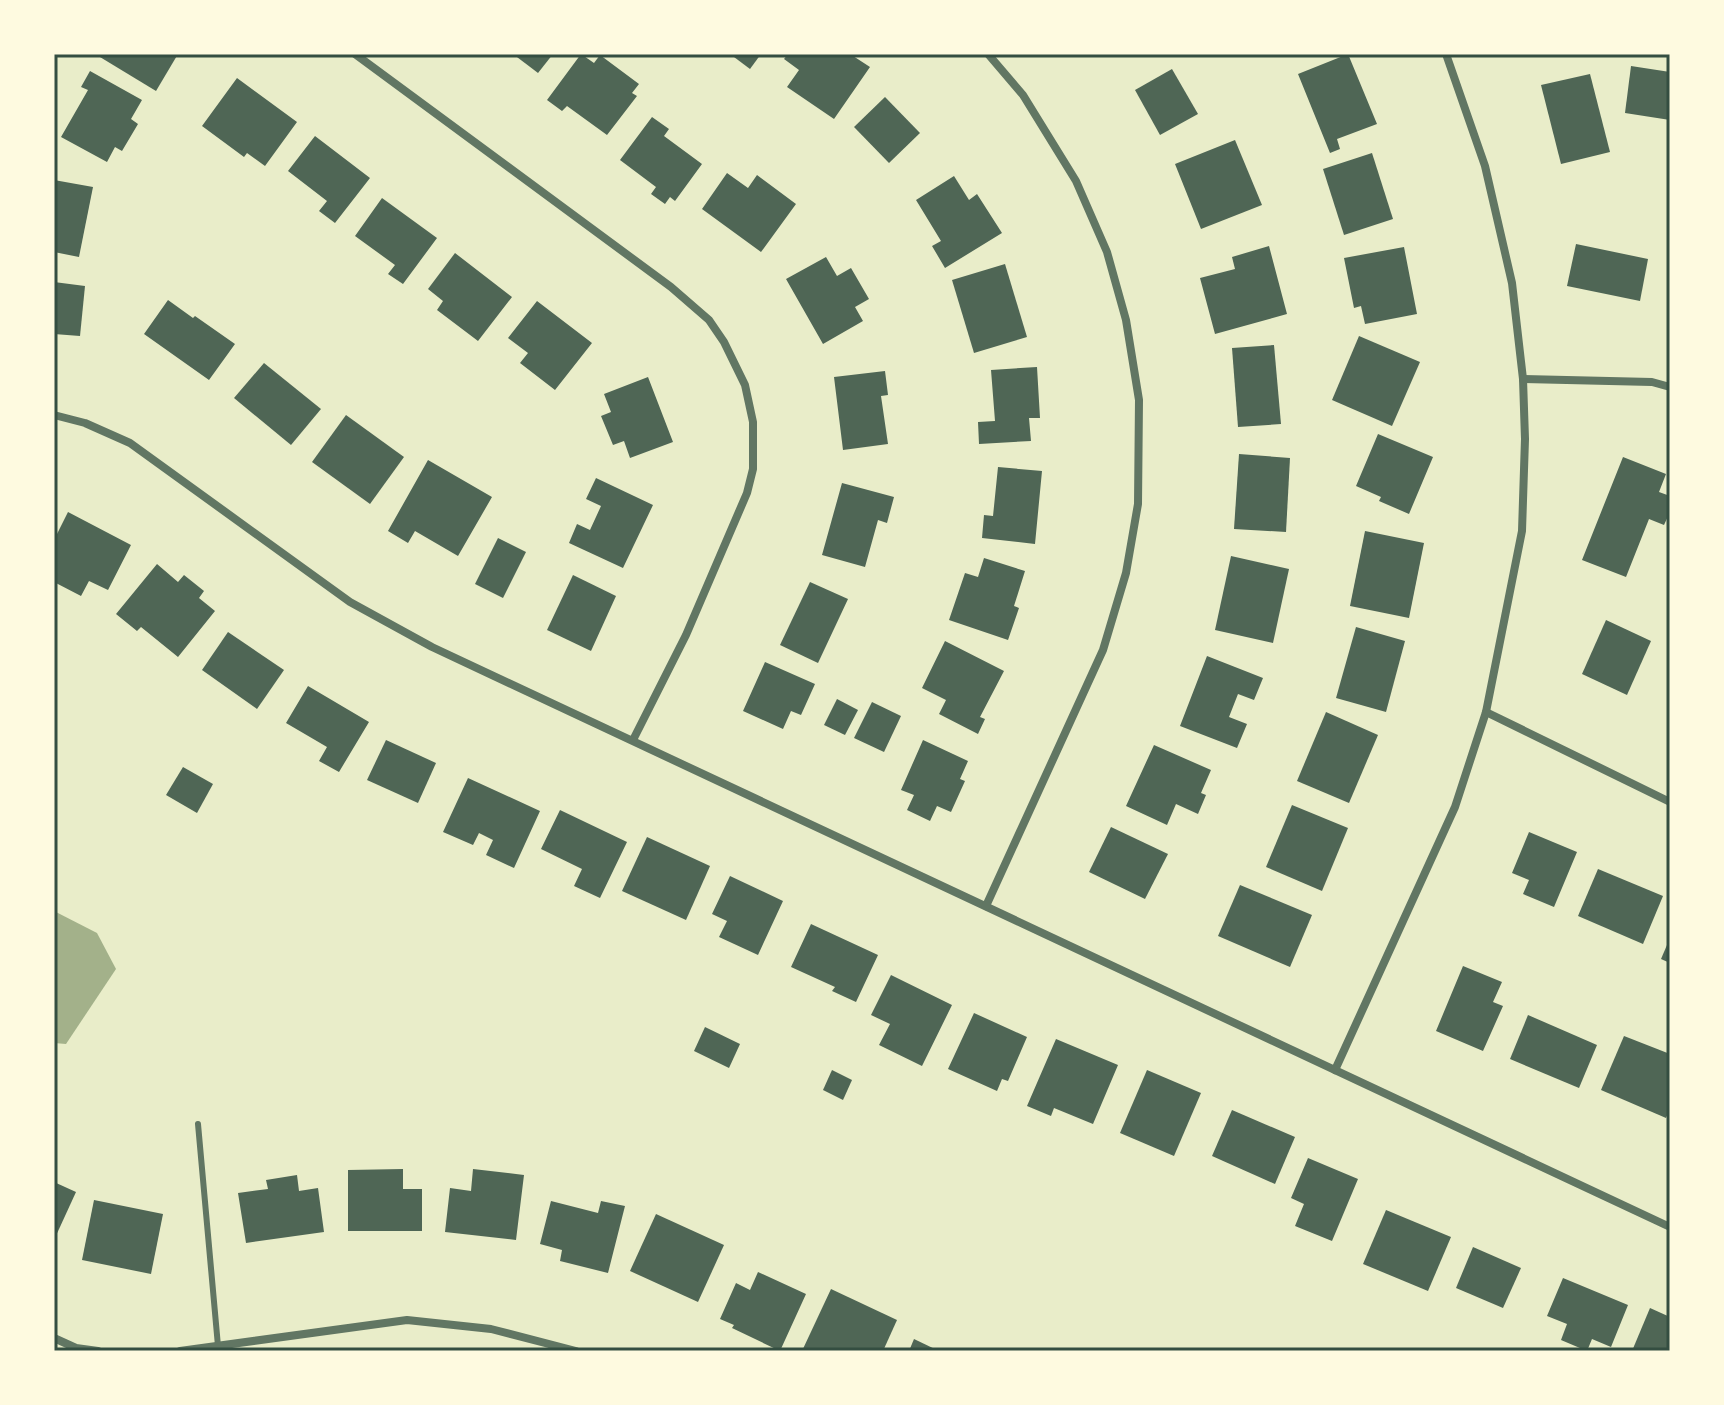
<svg xmlns="http://www.w3.org/2000/svg" width="1724" height="1405" viewBox="0 0 1724 1405" font-family="'PT Sans',sans-serif">
	<rect width="100%" height="100%" fill="#e9edc9"/>
	<!-- water -->
	<path fill="#a3b18a" d="M54 911 97 933 116 969 66 1044 54 1043Z"/>
	<!-- building -->
	<g fill="#4f6655">
		<path d="M95 54H178L156 91Z"/>
		<path d="M513 54H553L538 73Z"/>
		<path d="M581 54 594 63 600 55 639 84 632 93 637 96 607 135 567 106 562 111 547 100Z"/>
		<path d="M736 54H761L750 69 734 57Z"/>
		<path d="M788 54H850L870 67 834 119 787 87 799 70 784 59Z"/>
		<path d="M1348 54 1377 124 1337 139 1340 149 1330 153 1298 74Z"/>
		<path d="M1631 66 1670 72V120L1625 113Z"/>
		<path d="M1172 69 1198 114 1160 135 1135 90Z"/>
		<path d="M90 71 142 100 131 119 138 124 122 151 115 147 107 162 61 137 88 90 81 87Z"/>
		<path d="M1590 74 1610 152 1561 164 1541 85Z"/>
		<path d="M237 78 297 122 265 166 247 153 244 157 202 126Z"/>
		<path d="M885 97 920 133 889 163 854 127Z"/>
		<path d="M652 117 669 129 664 136 702 164 675 201 670 197 665 204 651 194 656 187 620 160Z"/>
		<path d="M315 136 370 178 335 223 319 211 327 201 288 171Z"/>
		<path d="M1235 140 1262 205 1201 229 1175 164Z"/>
		<path d="M1372 153 1393 219 1344 235 1323 169Z"/>
		<path d="M727 173 748 188 757 175 796 204 761 252 702 209Z"/>
		<path d="M954 176 969 200 977 194 1002 233 945 268 932 246 941 241 916 200Z"/>
		<path d="M54 180 93 187 79 257 54 252Z"/>
		<path d="M382 198 437 238 403 284 388 274 395 265 355 236Z"/>
		<path d="M1576 244 1648 259 1640 301 1567 286Z"/>
		<path d="M1269 246 1287 314 1215 334 1200 278 1235 269 1232 257Z"/>
		<path d="M1404 247 1417 314 1365 324 1361 306 1354 308 1344 258Z"/>
		<path d="M455 253 512 297 478 341 437 310 443 301 428 289Z"/>
		<path d="M826 257 837 276 851 268 869 299 855 307 863 321 823 344 786 279Z"/>
		<path d="M1005 264 1027 337 974 353 952 280Z"/>
		<path d="M54 282 85 286 80 336 54 334Z"/>
		<path d="M168 300 193 318 195 316 235 344 209 380 144 334Z"/>
		<path d="M537 301 592 343 555 390 520 363 528 353 508 338Z"/>
		<path d="M1359 336 1420 362 1392 426 1332 400Z"/>
		<path d="M1274 345 1281 424 1238 427 1232 348Z"/>
		<path d="M264 363 321 409 291 445 234 398Z"/>
		<path d="M1037 367 1040 418H1029L1031 441 979 444 978 422 995 421 991 370Z"/>
		<path d="M885 371 888 395 881 396 888 444 843 450 834 377Z"/>
		<path d="M648 377 673 442 630 458 624 441 613 445 601 416 611 412 604 394Z"/>
		<path d="M346 415 404 457 370 504 312 462Z"/>
		<path d="M1378 434 1433 457 1409 514 1379 501 1381 497 1356 486Z"/>
		<path d="M1239 454 1290 458 1286 532 1234 529Z"/>
		<path d="M1623 457 1666 474 1659 492 1670 496V512L1664 525 1649 519 1626 577 1582 560Z"/>
		<path d="M428 460 492 497 458 556 415 531 408 543 388 531Z"/>
		<path d="M998 467 1042 471 1035 544 982 538 984 515 993 516Z"/>
		<path d="M596 478 653 505 623 568 569 543 577 524 590 530 601 506 586 499Z"/>
		<path d="M842 483 894 497 887 523 878 520 865 567 822 555Z"/>
		<path d="M68 512 131 545 108 590 89 581 81 596 54 582V540Z"/>
		<path d="M1365 531 1424 543 1409 618 1350 606Z"/>
		<path d="M498 538 526 552 503 598 475 584Z"/>
		<path d="M1231 556 1289 569 1273 643 1215 630Z"/>
		<path d="M984 558 1025 571 1014 606 1019 608 1008 640 949 620 965 573 978 577Z"/>
		<path d="M157 564 178 582 184 575 204 591 199 598 215 611 178 657 141 627 137 631 116 614Z"/>
		<path d="M573 575 616 596 591 651 547 630Z"/>
		<path d="M810 582 848 599 818 663 780 645Z"/>
		<path d="M1606 620 1651 641 1627 695 1582 674Z"/>
		<path d="M1356 627 1405 641 1386 712 1336 698Z"/>
		<path d="M228 632 284 670 257 709 202 670Z"/>
		<path d="M945 641 1004 671 980 717 985 719 978 734 939 714 946 700 922 688Z"/>
		<path d="M1207 656 1263 678 1254 700 1238 694 1229 717 1247 724 1237 748 1180 726Z"/>
		<path d="M765 662 815 684 801 715 791 711 783 729 743 711Z"/>
		<path d="M308 686 369 722 339 772 319 761 327 747 286 723Z"/>
		<path d="M837 699 858 710 845 735 824 725Z"/>
		<path d="M872 702 901 716 884 752 854 738Z"/>
		<path d="M1326 712 1378 735 1349 803 1297 781Z"/>
		<path d="M386 740 436 763 418 803 367 780Z"/>
		<path d="M923 740 968 761 960 779 965 781 951 812 937 806 930 821 907 810 914 795 901 790Z"/>
		<path d="M1154 745 1211 770 1201 793 1206 795 1198 814 1176 804 1167 825 1126 806Z"/>
		<path d="M183 767 213 784 197 813 166 795Z"/>
		<path d="M468 778 540 811 514 868 486 855 493 840 479 833 473 845 443 832Z"/>
		<path d="M1292 805 1348 828 1322 891 1266 867Z"/>
		<path d="M560 810 627 842 600 898 574 886 582 869 541 849Z"/>
		<path d="M1111 827 1168 854 1145 899 1089 872Z"/>
		<path d="M1529 832 1577 852 1554 907 1523 894 1529 880 1512 873Z"/>
		<path d="M647 837 710 866 686 920 622 891Z"/>
		<path d="M1598 869 1663 896 1643 944 1578 916Z"/>
		<path d="M730 876 783 901 758 955 719 937 727 921 712 914Z"/>
		<path d="M1240 885 1312 915 1290 967 1218 936Z"/>
		<path d="M811 924 878 955 856 1002 832 991 835 987 791 967Z"/>
		<path d="M1670 938V963L1661 959Z"/>
		<path d="M1463 966 1502 982 1493 1002 1503 1006 1483 1051 1436 1031Z"/>
		<path d="M891 975 952 1005 922 1066 879 1045 890 1024 871 1015Z"/>
		<path d="M974 1013 1027 1037 1008 1081 1002 1079 997 1091 948 1069Z"/>
		<path d="M1528 1015 1597 1045 1579 1088 1510 1059Z"/>
		<path d="M705 1027 740 1044 729 1068 694 1051Z"/>
		<path d="M1624 1036 1670 1054V1109L1666 1118 1601 1090Z"/>
		<path d="M1056 1039 1118 1065 1093 1124 1054 1108 1051 1116 1027 1106Z"/>
		<path d="M832 1070 852 1080 843 1100 823 1090Z"/>
		<path d="M1147 1070 1201 1093 1174 1156 1120 1133Z"/>
		<path d="M1232 1110 1295 1137 1275 1184 1212 1156Z"/>
		<path d="M1308 1158 1358 1179 1332 1241 1295 1226 1304 1204 1291 1198Z"/>
		<path d="M403 1169V1189H422V1231H348V1170Z"/>
		<path d="M473 1169 524 1175 516 1240 445 1232 450 1188 471 1191Z"/>
		<path d="M297 1175 299 1191 318 1188 324 1232 246 1243 238 1193 268 1189 266 1180Z"/>
		<path d="M54 1182 76 1192 54 1240Z"/>
		<path d="M94 1200 163 1214 151 1274 82 1260Z"/>
		<path d="M551 1201 598 1213 601 1201 625 1206 608 1273 560 1261 562 1250 540 1244Z"/>
		<path d="M1386 1210 1451 1237 1428 1291 1363 1264Z"/>
		<path d="M656 1214 724 1245 698 1302 630 1271Z"/>
		<path d="M1473 1247 1521 1268 1503 1308 1456 1288Z"/>
		<path d="M758 1272 806 1294 780 1351 732 1328 734 1325 720 1319 736 1283 750 1290Z"/>
		<path d="M1563 1278 1628 1305 1611 1347 1592 1339 1587 1351 1561 1340 1567 1324 1547 1316Z"/>
		<path d="M831 1289 897 1320 883 1351H802Z"/>
		<path d="M1650 1308 1670 1317V1351H1632Z"/>
		<path d="M914 1339 939 1351H909Z"/>
	</g>
	<g fill="none" stroke-linecap="round" stroke-linejoin="round">
		<!-- service -->
		<path stroke="#617663" stroke-width="6" d="M198 1124 218 1346"/>
		<!-- minor -->
		<g stroke="#617663" stroke-width="8">
			<path d="M355 54 671 287 709 320 724 342 745 385 753 422V469L747 493 686 635 633 740"/>
			<path d="M1523 379 1652 382 1670 387"/>
			<path d="M54 415 85 423 130 443 350 602 432 647 1670 1227"/>
			<path d="M1486 712 1670 802"/>
			<path d="M986 906 1103 650 1126 573 1138 504 1139 400 1126 320 1107 252 1076 181 1023 95 988 54"/>
			<path d="M1335 1070 1455 807 1486 712 1522 531 1525 439 1523 379 1512 283 1485 166 1446 54"/>
			<path d="M54 1338 76 1348 98 1351"/>
			<path d="M180 1351 407 1320 491 1329 576 1351"/>
		</g>
	</g>
	<!-- border -->
	<rect width="1724" height="1405" fill="none" stroke="#fefae0" stroke-width="112"/>
	<rect x="56" y="56" width="1612" height="1293" fill="none" stroke="#344e41" stroke-width="3"/>
</svg>
